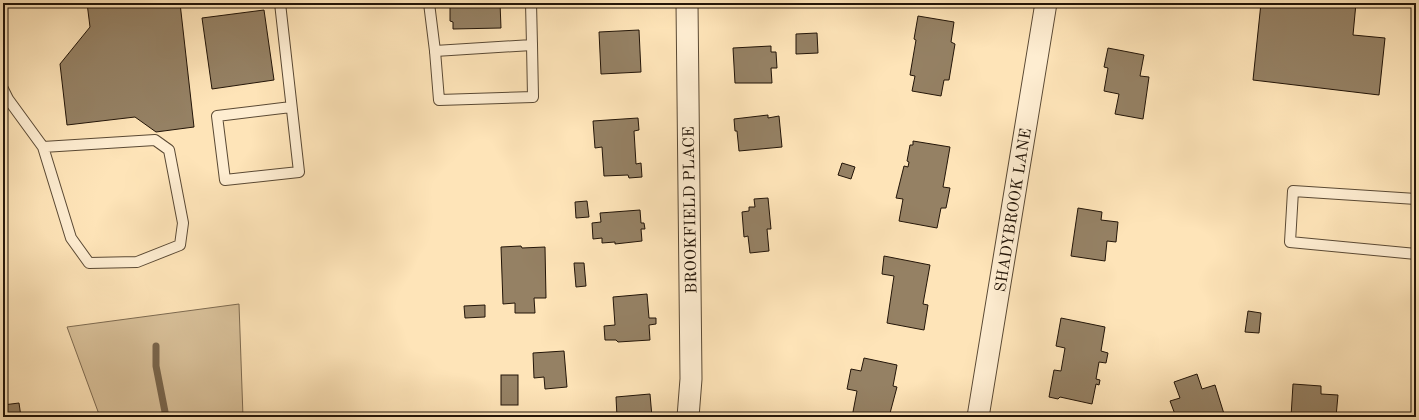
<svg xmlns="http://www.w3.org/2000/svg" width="1419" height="420" viewBox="0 0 1419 420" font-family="'Old Standard TT',serif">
	<rect width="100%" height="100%" fill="#fee4b8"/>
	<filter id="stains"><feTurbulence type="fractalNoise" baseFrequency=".005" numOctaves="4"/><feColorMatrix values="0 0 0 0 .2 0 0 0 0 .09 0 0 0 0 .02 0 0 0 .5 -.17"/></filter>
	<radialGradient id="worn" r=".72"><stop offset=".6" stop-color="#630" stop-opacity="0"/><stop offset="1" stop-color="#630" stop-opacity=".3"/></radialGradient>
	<!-- green -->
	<path fill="#d9c19a" stroke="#7e6b51" d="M239 304 243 417H100L67 327Z"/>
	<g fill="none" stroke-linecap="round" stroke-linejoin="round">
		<!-- stream -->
		<path stroke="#7a674e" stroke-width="7" d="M156 346V366L166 417"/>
	</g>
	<!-- building -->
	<g fill="#958164" stroke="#231508">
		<path d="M87 3H180L194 127 156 132 135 117 67 125 60 64 90 27Z"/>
		<path d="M450 3H500L501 28 453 29V22L450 21Z"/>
		<path d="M1261 3H1356L1353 35 1385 38 1379 95 1253 80Z"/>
		<path d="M264 10 274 80 212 89 202 18Z"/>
		<path d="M918 16 954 22 951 42 955 44 949 80H944L941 96 912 91 915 76 910 75 916 40 914 39Z"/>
		<path d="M639 30 641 72 601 74 599 32Z"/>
		<path d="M817 33 818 53 796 54V34Z"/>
		<path d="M771 46V52H776L777 68H771L772 83H735L733 48Z"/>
		<path d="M1108 48 1144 55 1140 76 1149 77 1143 119 1115 114 1119 94 1104 91 1108 68 1104 67Z"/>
		<path d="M768 115V118L779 116 782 147 739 151 737 131H735L734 119Z"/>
		<path d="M638 118 639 130 634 131 636 164 641 163 642 177 629 178 628 175 604 176 602 147 595 148 593 121Z"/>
		<path d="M913 141 950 147 943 187 950 188 946 208H941L937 228 899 221 903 199 896 198 904 166 908 167 909 162 907 161 910 145H913Z"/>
		<path d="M842 163 855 167 851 179 838 175Z"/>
		<path d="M768 198 771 229H767L769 251 750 253 748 236 744 237 742 212 749 211V207H755L754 199Z"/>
		<path d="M587 201 589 217 576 218 575 202Z"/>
		<path d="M1078 208 1102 212 1101 220 1118 222 1116 242 1107 241 1105 261 1071 256Z"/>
		<path d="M640 210 641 223H644L645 229H641L642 241 615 244V242L602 243V238L593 239 592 223 601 222 600 213Z"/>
		<path d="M521 246 522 248 545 247 546 298H534L535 313H515V303L503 304 501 247Z"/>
		<path d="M884 256 930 265 923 304 928 305 924 330 887 323 894 276 882 274Z"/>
		<path d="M574 263H584L586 286 576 287Z"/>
		<path d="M647 294 649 318H656V324L649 325 650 340 618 342 616 340H605L604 326 615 325 613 297Z"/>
		<path d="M485 305V317L465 318 464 306Z"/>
		<path d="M1248 311 1261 313 1259 333 1245 332Z"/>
		<path d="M1061 318 1105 327 1101 351 1108 353 1106 363 1099 362 1096 379 1100 380 1099 385 1096 384 1092 404 1060 397 1058 399 1049 397 1054 370 1061 371 1065 348 1056 346Z"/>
		<path d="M564 351 567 387 545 389 544 377 534 378 533 353Z"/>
		<path d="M864 358 897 365 893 386 897 387 889 417H852L857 391 847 389 851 369 861 371Z"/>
		<path d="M1197 374 1202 389 1215 385 1225 417H1176L1170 401 1180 398 1174 382Z"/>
		<rect x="501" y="375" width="17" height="30"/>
		<path d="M1293 384 1321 386V394L1338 395 1336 417H1291Z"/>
		<path d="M650 394 652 417H617L616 397Z"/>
		<path d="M19 403 21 417H3V405Z"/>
	</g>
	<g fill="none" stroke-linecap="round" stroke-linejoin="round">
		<!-- service casing -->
		<g stroke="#5a4934" stroke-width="12">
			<g id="service">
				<path d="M280 3 299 172 225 180 217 116 291 107"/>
				<path d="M429 3 435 51 532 45 531 3"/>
				<path d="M435 51 439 100 533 97 532 45"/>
				<path d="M3 89 8 99 43 147 71 238 89 263 137 262 180 245 183 223 169 150 155 140 43 147"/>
				<path d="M1416 199 1293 191 1290 242 1416 254"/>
			</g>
		</g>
		<!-- minor casing -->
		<g stroke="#5a4934" stroke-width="23">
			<g id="minor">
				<path d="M687 3 691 379 688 417"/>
				<path d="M978 417 1046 3"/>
			</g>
		</g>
		<!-- service -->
		<use href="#service" stroke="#feedd1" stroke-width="10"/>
		<!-- minor -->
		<use href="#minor" stroke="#feedd1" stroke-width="21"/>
	</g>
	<g text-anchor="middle" stroke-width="3" stroke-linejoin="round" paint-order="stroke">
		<!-- street labels -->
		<g font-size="16" fill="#231508" stroke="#feedd1">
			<text transform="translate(689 210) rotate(-91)" y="6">BROOKFIELD PLACE</text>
			<text transform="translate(1012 210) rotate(-81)" y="6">SHADYBROOK LANE</text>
		</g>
	</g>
	<!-- margin -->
	<rect width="1419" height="420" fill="none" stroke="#fee4b8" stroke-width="16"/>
	<rect x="4" y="4" width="1411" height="412" fill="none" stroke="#231508" stroke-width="2"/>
	<rect x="8" y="8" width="1403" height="404" fill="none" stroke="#231508"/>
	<rect width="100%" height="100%" filter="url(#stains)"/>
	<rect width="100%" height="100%" fill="url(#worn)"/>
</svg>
